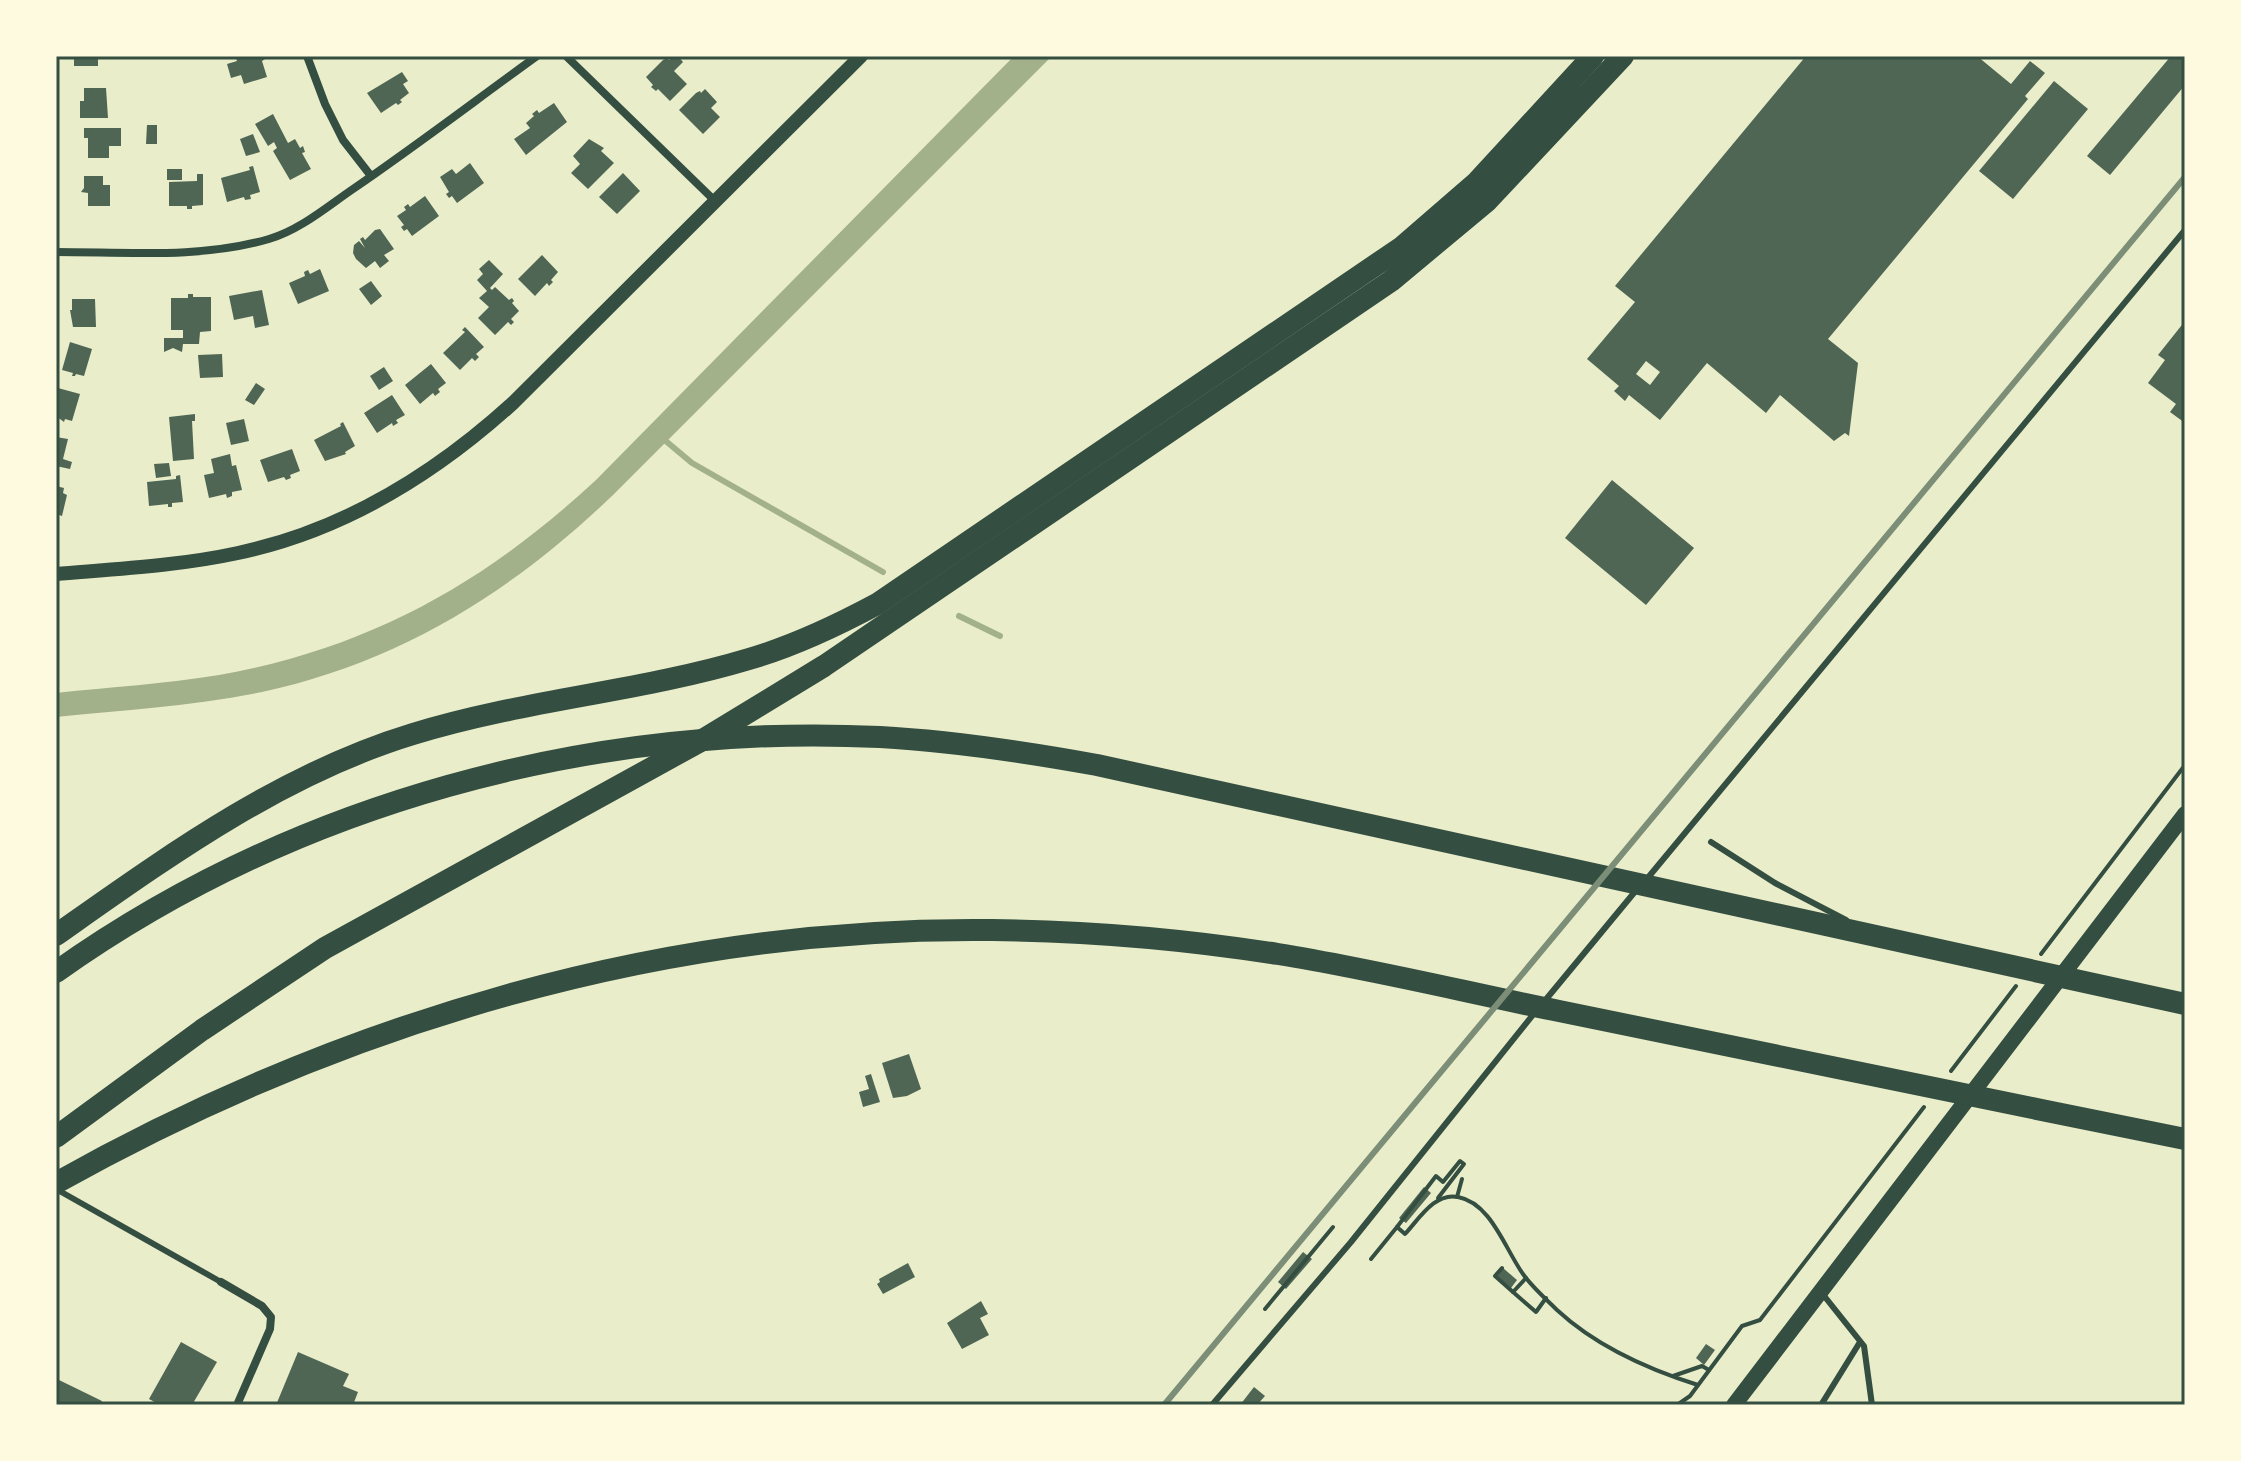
<svg xmlns="http://www.w3.org/2000/svg" width="2241" height="1461" viewBox="0 0 2241 1461" font-family="Ubuntu,sans-serif">
	<rect width="100%" height="100%" fill="#e9edc9"/>
	<!-- water -->
	<path fill="#a3b18a" d="M1014 56H1052L613 495C512 592 400 662 262 692 194 706 124 710 56 717V693C110 687 165 684 219 675 370 648 485 583 596 480Z"/>
	<g fill="none" stroke-linecap="round" stroke-linejoin="round">
		<!-- stream -->
		<g stroke="#a3b18a" stroke-width="6">
			<path d="M661 437 692 463 883 572"/>
			<path d="M959 616 1000 636"/>
		</g>
	</g>
	<!-- building -->
	<g fill="#4f6655" fill-rule="evenodd">
		<rect x="74" y="56" width="24" height="10"/>
		<path d="M235 56H264L265 59 262 61 267 77 244 84 241 75 231 78 227 64 237 61Z"/>
		<path d="M673 56H678L683 62 674 71 687 84 670 101 658 89 656 91 651 87 653 85 646 77 663 60 667 58 669 60Z"/>
		<path d="M1806 56H1977L2011 84 2030 61 2045 73 2025 96 2028 99 1828 339 1858 363 1849 436 1845 433 1834 441 1780 395 1766 413 1707 363 1660 420 1629 395 1625 401 1614 391 1619 386 1587 359 1635 302 1615 286ZM1646 361 1660 372 1650 385 1636 374Z"/>
		<path d="M2171 56H2185V85L2110 175 2087 156Z"/>
		<path d="M402 72 408 81 403 84 409 93 400 100 402 102 398 105 396 103 381 113 367 93Z"/>
		<path d="M2054 81 2088 109 2013 199 1979 171Z"/>
		<path d="M84 88H106L108 118H80V101H84Z"/>
		<path d="M705 89 717 102 711 108 720 117 703 134 679 110 696 93 700 91 701 93Z"/>
		<path d="M554 103 567 122 526 155 514 139 530 128 526 123 534 116 532 114 537 110 539 113Z"/>
		<path d="M273 114 288 143 295 139 300 148 303 146 305 152 302 153 311 169 290 180 273 151 277 148 274 142 268 146 255 124Z"/>
		<path d="M147 125H157V144H146Z"/>
		<path d="M84 128H121V146H109V158H88V138H84Z"/>
		<path d="M253 134 260 152 246 156 240 139Z"/>
		<path d="M589 139 604 148 601 151 614 163 588 189 571 173 580 164 573 156Z"/>
		<path d="M470 163 484 183 457 203 452 196 449 198 446 194 449 192 440 177 452 169 456 174Z"/>
		<path d="M253 166 260 192 250 195 251 199 245 200 244 197 227 202 221 178 250 170 249 167Z"/>
		<rect x="167" y="169" width="15" height="11"/>
		<path d="M623 173 640 191 617 214 599 197Z"/>
		<path d="M197 174H203V205L192 206V209H187V206H169V182L197 181Z"/>
		<path d="M84 176H103V185H110V206H88V193L81 192 84 188Z"/>
		<path d="M425 196 439 216 412 236 407 229 404 231 401 227 404 225 397 216 406 210 404 207 408 204 410 207Z"/>
		<path d="M380 229 394 249 384 255 389 261 380 268 375 261 366 268 356 259 353 253 354 245 359 241 365 248 360 239 363 237 365 240 375 230Z"/>
		<path d="M542 255 558 272 551 280 553 282 549 286 547 283 535 296 518 279Z"/>
		<path d="M489 260 503 274 490 288 492 290 495 287 509 300 512 298 514 301 512 303 519 311 511 319 514 322 511 325 508 322 495 335 478 318 489 307 479 298 487 291 477 280 483 274 479 269Z"/>
		<path d="M320 269 329 291 298 304 289 283 305 276 304 272 308 270 310 274Z"/>
		<path d="M371 281 382 296 371 305 359 289Z"/>
		<path d="M262 290 269 325 255 328 253 316 234 320 229 296Z"/>
		<path d="M188 294H193V297H211V331L200 332 199 344H183L182 352 173 348 164 352V338H183V330H171V298H188Z"/>
		<path d="M72 299H95L96 327H73L70 310H72Z"/>
		<path d="M2185 321V423L2170 412 2176 404 2148 383 2165 360 2158 355Z"/>
		<path d="M465 327 484 347 476 354 479 357 475 361 472 358 460 370 443 353 465 332 462 330Z"/>
		<path d="M70 342 92 349 84 376 76 374 75 376H72L73 373 62 370Z"/>
		<path d="M222 354 223 377 200 378 198 355Z"/>
		<path d="M431 364 446 383 438 389 440 392 435 396 433 393 420 404 405 385Z"/>
		<path d="M384 367 393 381 379 390 370 376Z"/>
		<path d="M256 383 265 389 254 405 245 400Z"/>
		<path d="M58 388 80 394 72 421 65 419 64 422 56 416Z"/>
		<path d="M392 395 405 415 396 420 398 423 393 426 392 423 377 433 364 413Z"/>
		<path d="M195 414V421H192L194 459 173 461 169 417Z"/>
		<path d="M244 419 249 441 231 445 226 423Z"/>
		<path d="M343 422 355 446 345 452 346 454 325 461 314 440 341 426 340 424Z"/>
		<path d="M56 437 68 439 63 459 72 462 70 469 56 466Z"/>
		<path d="M292 449 300 471 290 475 291 478 286 480 284 477 268 482 260 460Z"/>
		<path d="M230 454 232 466 236 465 242 490 232 492V496L227 498 226 494 209 498 204 475 214 473 211 459Z"/>
		<path d="M169 463 171 476 156 478 154 464Z"/>
		<path d="M180 475 183 502 172 503V507H168V504L149 506 147 482 176 479V476Z"/>
		<path d="M1612 480 1694 548 1646 605 1565 538Z"/>
		<path d="M56 486 64 488 63 493 67 495 62 516 56 514Z"/>
		<path d="M909 1054 921 1089 907 1096 893 1098 882 1063Z"/>
		<path d="M871 1074 880 1102 863 1107 859 1092 869 1089 865 1076Z"/>
		<path d="M1424 1187 1431 1193 1406 1223 1399 1218Z"/>
		<path d="M1303 1252 1312 1259 1286 1289 1278 1282Z"/>
		<path d="M908 1263 915 1277 883 1294 877 1284 880 1282 879 1279Z"/>
		<path d="M1503 1268 1517 1280 1511 1288 1497 1276Z"/>
		<path d="M981 1301 988 1314 980 1318 989 1335 962 1349 947 1323Z"/>
		<path d="M181 1342 217 1362 192 1405H160L149 1399Z"/>
		<path d="M1706 1344 1715 1350 1704 1365 1696 1358Z"/>
		<path d="M298 1352 349 1374 343 1386 358 1392 353 1405H276Z"/>
		<path d="M59 1380 102 1401 100 1405H56V1386Z"/>
		<path d="M1254 1387 1265 1396 1257 1405H1240Z"/>
	</g>
	<g fill="none" stroke-linecap="round" stroke-linejoin="round">
		<!-- path -->
		<g stroke="#344e41" stroke-width="4">
			<path d="M2041 954 2185 765"/>
			<path d="M1951 1071 2016 986"/>
			<path d="M1457 1197 1462 1179"/>
			<path d="M1397 1227 1436 1176 1443 1182 1460 1161 1464 1164 1438 1198"/>
			<path d="M1371 1259 1397 1227 1405 1234C1419 1219 1435 1192 1458 1197 1491 1203 1505 1249 1523 1274 1532 1287 1546 1299 1557 1310 1597 1347 1647 1369 1698 1385"/>
			<path d="M1502 1268 1495 1276 1513 1292"/>
			<path d="M1526 1278 1513 1292 1536 1312 1546 1298"/>
			<path d="M1265 1309 1333 1227"/>
			<path d="M1673 1376 1702 1366 1709 1370"/>
			<path d="M1677 1405 1690 1396 1742 1326 1760 1320 1924 1107"/>
		</g>
		<!-- service -->
		<g stroke="#344e41" stroke-width="6">
			<path d="M1711 842 1775 883 1846 920"/>
			<path d="M1646 880 2185 230"/>
			<path d="M1543 1003 1638 888"/>
			<path d="M56 1189 221 1282"/>
			<path d="M1821 1292 1864 1346 1872 1405"/>
			<path d="M1212 1405 1351 1242 1536 1011"/>
			<path d="M1821 1405 1860 1342"/>
		</g>
		<!-- minor -->
		<g stroke="#344e41" stroke-width="8">
			<path d="M307 56 325 104 343 140 371 176"/>
			<path d="M566 56 715 201"/>
			<path d="M56 252C126 252 201 259 269 239 300 230 328 206 353 189 416 146 476 100 537 56"/>
			<path d="M221 1282 262 1306 271 1317 270 1329 237 1405"/>
		</g>
		<!-- tertiary -->
		<path stroke="#344e41" stroke-width="14" d="M56 574C116 569 178 566 238 553 342 531 435 474 513 403L861 56"/>
		<!-- secondary -->
		<path stroke="#344e41" stroke-width="16" d="M1734 1405 2185 814"/>
		<!-- motorway -->
		<g stroke="#344e41" stroke-width="22">
			<path d="M56 935C167 857 281 774 413 734 523 700 639 692 749 659 794 646 836 626 877 604L1402 247 1477 182 1593 56"/>
			<path d="M56 972C294 803 590 723 880 737 953 741 1025 752 1097 765L2185 1004"/>
			<path d="M56 1137 202 1030 325 948 706 738 824 666 1391 281 1487 201 1623 56"/>
			<path d="M56 1183C341 1023 664 926 992 930 1088 931 1183 939 1278 954 1372 969 1465 992 1559 1011 1767 1053 1976 1097 2185 1139"/>
		</g>
		<!-- rail -->
		<path stroke="#7c8e77" stroke-width="6" d="M1164 1405 2185 177"/>
	</g>
	<!-- border -->
	<rect width="2241" height="1461" fill="none" stroke="#fefae0" stroke-width="116"/>
	<rect x="58" y="58" width="2125" height="1345" fill="none" stroke="#344e41" stroke-width="3"/>
</svg>
